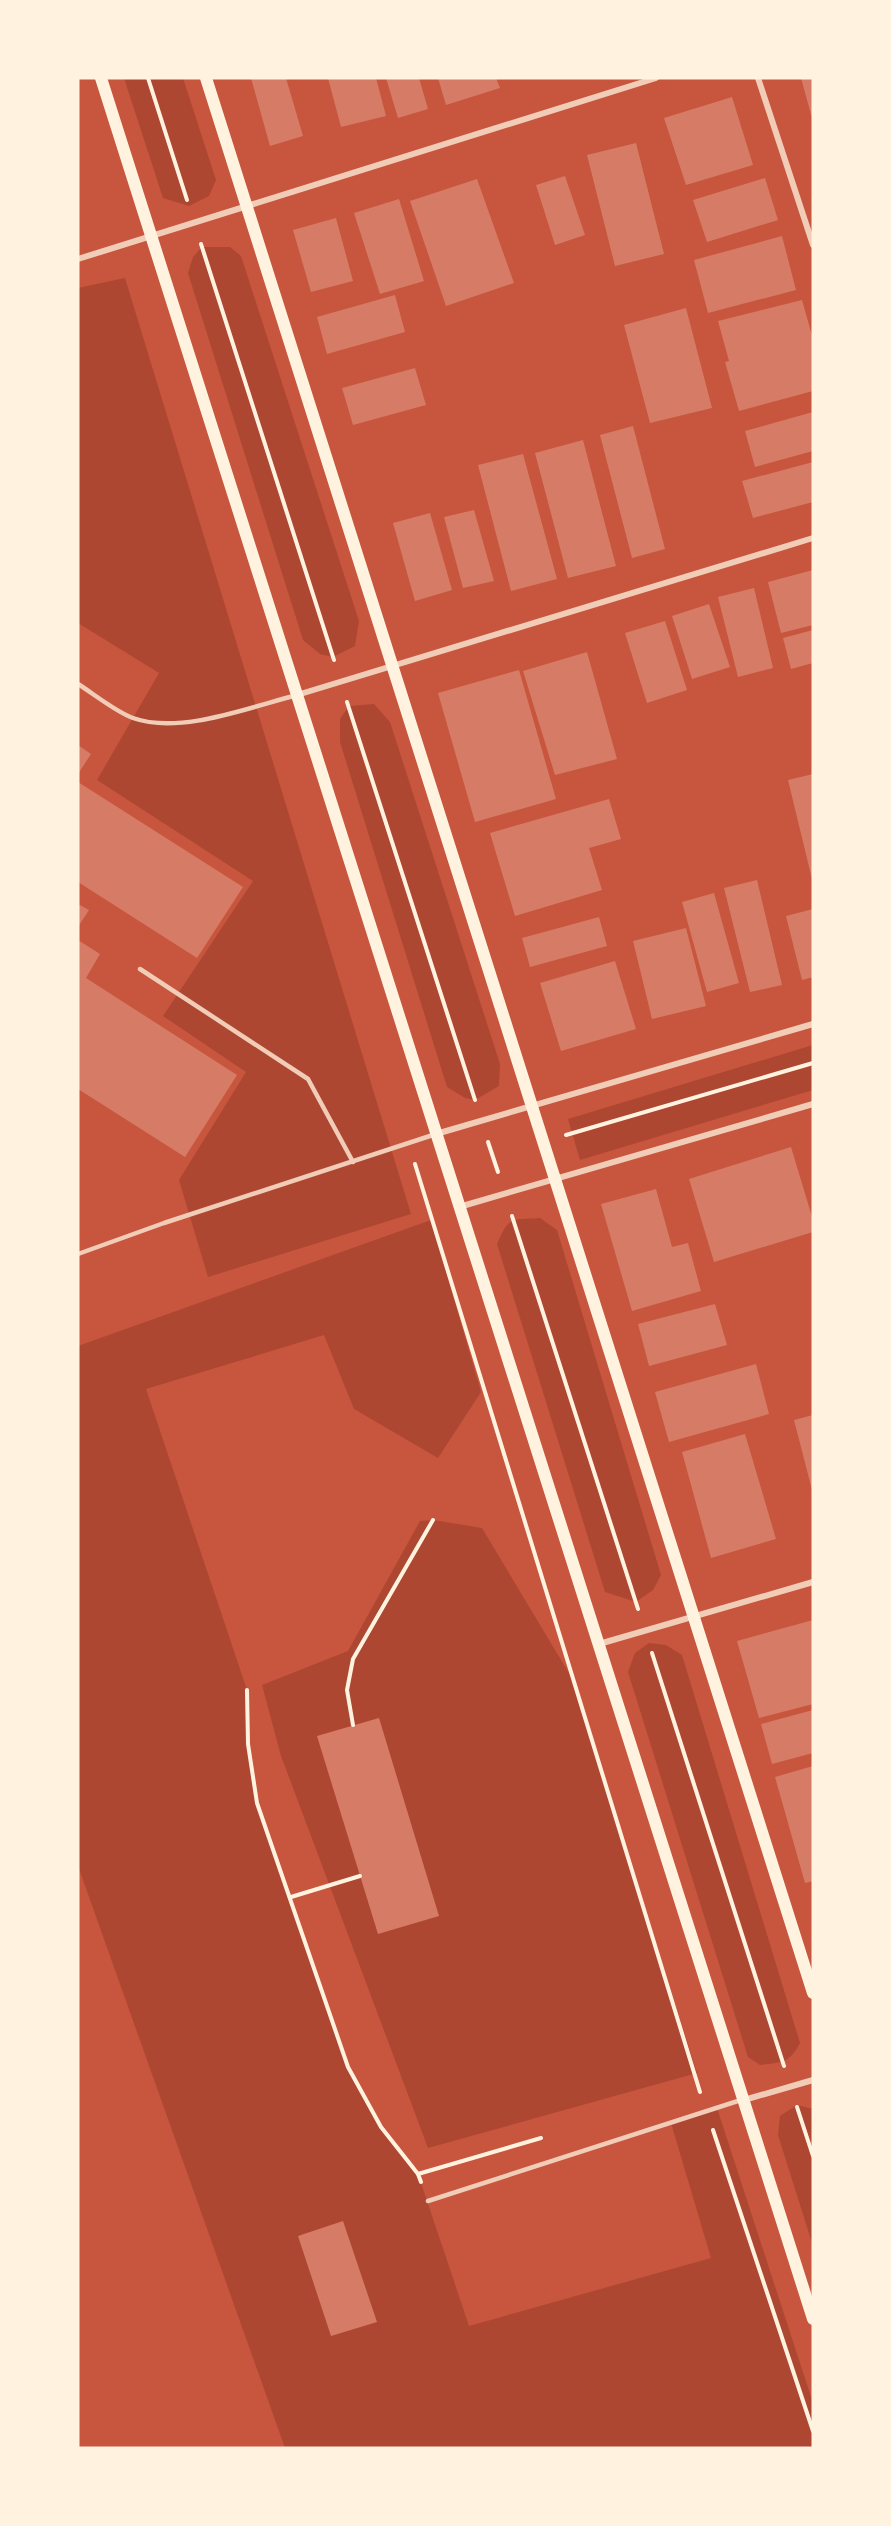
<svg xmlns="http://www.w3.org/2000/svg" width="891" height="2526" viewBox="0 0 891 2526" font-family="'DM Sans',sans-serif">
	<rect width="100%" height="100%" fill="#c8553d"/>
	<!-- green -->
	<g fill="#ae4732">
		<path d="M124 78H183L216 180 209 196 189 206 163 198Z"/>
		<path d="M202 247H230L241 256 359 621 355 646 333 657 320 654 303 640 188 273 193 257Z"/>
		<path d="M125 278 411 1214 208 1277 179 1180 246 1072 163 1016 253 881 97 780 159 673 78 623V288Z"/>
		<path d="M374 704 390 722 500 1064 499 1086 475 1100 465 1098 447 1087 340 742V719L349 706Z"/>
		<path d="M813 1045V1090L580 1160 568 1119Z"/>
		<path d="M540 1218 557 1230 661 1575 653 1590 636 1602 605 1592 497 1244C509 1216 511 1220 540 1218Z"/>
		<path d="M431 1220 481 1392 438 1458 354 1409 324 1335 146 1389 247 1690 248 1744 257 1804 348 2067 381 2127 418 2174 469 2326 711 2258 671 2123 717 2108 813 2403V2448H285L78 1866V1346Z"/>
		<path d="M433 1520 482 1528 573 1680 697 2073 428 2148 281 1756 262 1685 348 1651 420 1521Z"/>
		<path d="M649 1643 666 1645 682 1655 800 2043C789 2064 782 2062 760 2065L748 2057 628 1672 635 1653Z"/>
		<path d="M797 2105 813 2109V2246L778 2135 780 2116Z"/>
	</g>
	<!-- building -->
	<g fill="#d67c66">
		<path d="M251 78H286L303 136 270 146Z"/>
		<path d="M328 78H376L386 116 341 127Z"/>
		<path d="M386 78H419L428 109 398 118Z"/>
		<path d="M438 78H496L500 88 446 105Z"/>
		<path d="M801 78H813V118H812Z"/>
		<path d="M732 97 753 165 686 185 664 118Z"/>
		<path d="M636 143 664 254 615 266 587 155Z"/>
		<path d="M565 176 585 235 555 245 536 185Z"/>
		<path d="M765 178 778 220 707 242 693 200Z"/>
		<path d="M477 179 514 283 446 306 410 201Z"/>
		<path d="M399 199 424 281 380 294 354 213Z"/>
		<path d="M336 218 353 281 311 292 293 230Z"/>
		<path d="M782 236 796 290 708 313 694 260Z"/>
		<path d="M395 295 405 332 327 354 317 317Z"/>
		<path d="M802 300 813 339V391L739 411 725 362 729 361 718 321Z"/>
		<path d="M686 308 712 408 650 423 624 325Z"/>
		<path d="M415 368 426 405 353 425 342 388Z"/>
		<path d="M813 412V451L755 467 745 431Z"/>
		<path d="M633 426 665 549 632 558 600 435Z"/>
		<path d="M583 440 616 566 568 578 535 453Z"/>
		<path d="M523 454 557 579 511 591 478 465Z"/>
		<path d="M813 462V502L753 518 742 481Z"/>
		<path d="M474 510 494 581 463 588 444 517Z"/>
		<path d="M430 513 452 590 415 601 393 523Z"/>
		<path d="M813 570V625L781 633 768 582Z"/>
		<path d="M754 588 773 668 738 677 718 597Z"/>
		<path d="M709 604 730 667 692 679 672 616Z"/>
		<path d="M665 621 687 690 647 703 625 633Z"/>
		<path d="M813 630V663L791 669 783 638Z"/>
		<path d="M587 652 617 759 555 775 523 671Z"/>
		<path d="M519 670 556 799 475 822 438 693Z"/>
		<path d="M78 745 91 754 78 774Z"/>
		<path d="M813 774V879H812L788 780Z"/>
		<path d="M78 782 243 887 197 958 78 882Z"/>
		<path d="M609 799 621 839 589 848 602 890 515 916 490 833Z"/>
		<path d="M757 880 782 985 750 992 724 888Z"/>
		<path d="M714 893 739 983 707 992 682 902Z"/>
		<path d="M78 904 89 910 78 927Z"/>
		<path d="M813 909V977L802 980 786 916Z"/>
		<path d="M599 917 607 946 530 967 522 938Z"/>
		<path d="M686 928 706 1006 652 1019 633 941Z"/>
		<path d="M78 940 100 954 86 978 237 1075 185 1157 78 1089Z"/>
		<path d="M615 961 636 1029 561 1051 540 983Z"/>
		<path d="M791 1147 813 1220V1232L714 1262 689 1179Z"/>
		<path d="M656 1189 672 1247 688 1243 701 1291 632 1311 601 1204Z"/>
		<path d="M715 1304 727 1345 649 1366 638 1324Z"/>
		<path d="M756 1364 769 1414 669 1442 655 1392Z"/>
		<path d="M813 1415V1490H812L794 1420Z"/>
		<path d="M745 1434 776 1539 711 1558 682 1452Z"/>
		<path d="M813 1620V1704L759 1718 737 1641Z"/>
		<path d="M813 1710V1753L772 1764 761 1724Z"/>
		<path d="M379 1718 439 1916 378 1934 317 1736Z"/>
		<path d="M813 1766V1881L805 1883 775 1777Z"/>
		<path d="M343 2221 377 2322 331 2336 298 2236Z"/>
	</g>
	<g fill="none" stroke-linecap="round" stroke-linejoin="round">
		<!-- path -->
		<g stroke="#fff3e0" stroke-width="4">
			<path d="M148 78 187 200"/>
			<path d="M201 244 334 660"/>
			<path d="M347 702 475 1100"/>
			<path d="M566 1135 813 1063"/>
			<path d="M488 1142 498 1172"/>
			<path d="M415 1164 700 2092"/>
			<path d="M512 1216 638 1609"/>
			<path d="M652 1653 784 2066"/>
			<path d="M247 1690 248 1744 257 1803 348 2067 381 2127 418 2174 421 2182"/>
			<path d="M353 1725 347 1690 353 1659 433 1520"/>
			<path d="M291 1897 360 1876"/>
			<path d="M797 2107 813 2156"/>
			<path d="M713 2130 813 2431"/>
			<path d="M418 2174 541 2138"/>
		</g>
		<!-- service -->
		<g stroke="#f1ccb7" stroke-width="4.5">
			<path d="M78 684C94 694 116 712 133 718 180 735 250 707 297 695"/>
			<path d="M140 969 308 1079 353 1162"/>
			<path d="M78 1254 164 1223 436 1134"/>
			<path d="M428 2201 741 2100"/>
		</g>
		<!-- minor -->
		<g stroke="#f1ccb7" stroke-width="6">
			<path d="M758 78 813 245"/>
			<path d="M78 259 656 78"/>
			<path d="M297 695 813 538"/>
			<path d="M436 1134 813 1024"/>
			<path d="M459 1207 813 1104"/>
			<path d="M599 1644 813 1582"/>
			<path d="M744 2100 813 2080"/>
		</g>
		<!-- secondary -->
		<g stroke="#fff3e0" stroke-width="12">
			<path d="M101 78 813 2319"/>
			<path d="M206 78 813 1993"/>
		</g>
	</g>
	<!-- border -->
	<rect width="891" height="2526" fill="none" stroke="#fff3e0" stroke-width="159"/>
</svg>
